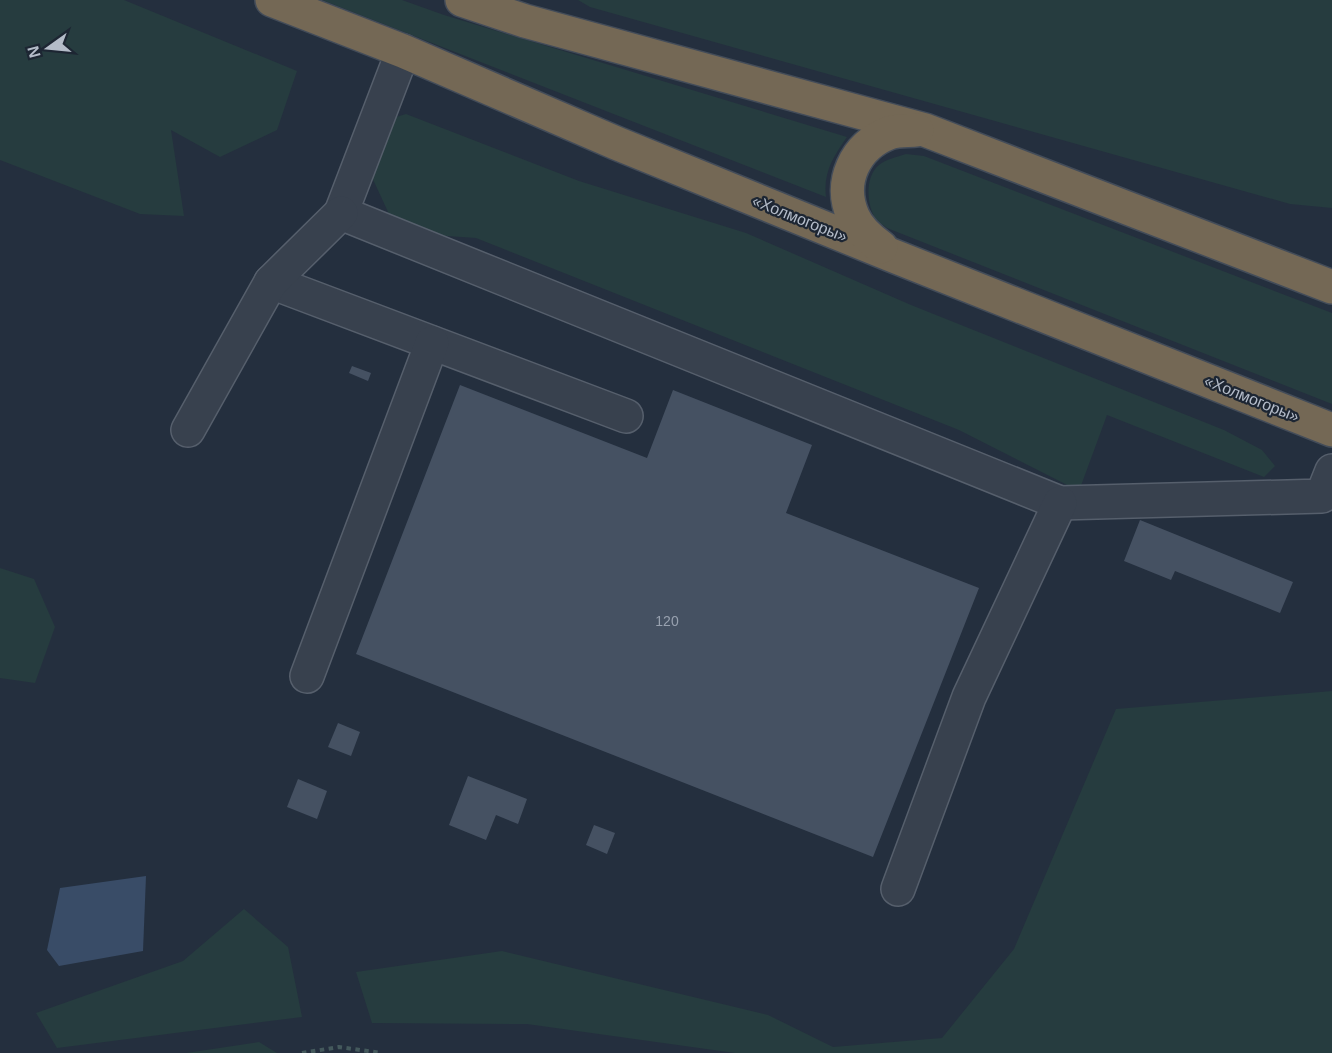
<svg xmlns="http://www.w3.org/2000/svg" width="1332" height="1053" viewBox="0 0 1332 1053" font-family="Helvetica,sans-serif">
	<rect width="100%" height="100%" fill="#242f3e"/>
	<!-- green -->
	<g fill="#263c3f">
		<path d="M0 0H124L297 71 277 130 220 157 171 130 184 216 140 214 0 160Z"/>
		<path d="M322 0H402L444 15 847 137C833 157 823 173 826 197Z"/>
		<path d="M578 0H1332V208L1290 204 590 7Z"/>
		<path d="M406 114 579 181 746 233 911 305 1224 430 1262 450 1275 466 1264 477 1107 415 1079 491 959 430 476 238 433 235 389 214 370 173 393 118Z"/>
		<path d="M906 154 924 156 1332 313V404L887 228C884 225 879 223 876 219 866 205 865 176 879 165 886 159 897 157 906 154Z"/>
		<path d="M0 568 34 579 55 627 35 683 0 678Z"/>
		<path d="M1332 691V1053H735L527 1024 372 1023 356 972 502 951 768 1015 833 1047 942 1038 1014 949 1116 709Z"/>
		<path d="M244 909 288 947 302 1017 57 1048 36 1013 183 961Z"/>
		<path d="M259 1042 277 1053H186Z"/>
	</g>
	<!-- water -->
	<path fill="#394c67" d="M146 876 143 951 59 966 47 950 60 888Z"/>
	<!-- building -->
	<g fill="#455162">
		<path d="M352 366 371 373 368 381 349 373Z"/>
		<path d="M460 385 647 458 673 390 812 445 786 513 979 588 873 857 356 654Z"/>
		<path d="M1140 520 1293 582 1280 613 1175 571 1171 580 1124 561Z"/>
		<path d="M338 723 360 732 351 756 328 747Z"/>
		<path d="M468 776 527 799 518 824 496 815 486 840 449 825Z"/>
		<path d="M298 779 327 791 317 819 287 807Z"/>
		<path d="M594 825 615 833 607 854 586 845Z"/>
	</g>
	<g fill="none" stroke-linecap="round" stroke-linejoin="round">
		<!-- minor casing -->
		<g stroke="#565f6c" stroke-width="36">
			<g id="minor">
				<path d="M403 51 341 213 1060 503 1322 496 1332 471"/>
				<path d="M271 282 626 416"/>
				<path d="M188 430 271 282 341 213"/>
				<path d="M307 676 432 343"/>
				<path d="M898 889 969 697 1060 503"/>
			</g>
		</g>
		<!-- highway casing -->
		<g stroke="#434c59" stroke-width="36">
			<g id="highway">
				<path d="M272 0 403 51 616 143 891 255 1332 430"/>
				<path d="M462 0 525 21 925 130 1332 287"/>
				<path d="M881 247C870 239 858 228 853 216 838 182 855 146 889 133 898 130 909 131 917 130"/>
			</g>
		</g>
		<!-- path -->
		<path stroke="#44595c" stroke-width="4" stroke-dasharray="4.5 4.5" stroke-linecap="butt" d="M302 1053 339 1047 382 1053"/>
		<!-- minor -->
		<use href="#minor" stroke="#38414e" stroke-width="33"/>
		<!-- highway -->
		<use href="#highway" stroke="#746855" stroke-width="33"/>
	</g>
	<g text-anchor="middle" stroke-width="4.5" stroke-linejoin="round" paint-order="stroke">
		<!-- number labels -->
		<g font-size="14" fill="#98a1af">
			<text x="667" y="626">120</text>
		</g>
		<!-- street labels -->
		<g font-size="16" fill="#b4bcc9" stroke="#1d2633">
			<text transform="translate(800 218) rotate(22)" y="6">«Холмогоры»</text>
			<text transform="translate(1252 398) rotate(22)" y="6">«Холмогоры»</text>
		</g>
	</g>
	<!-- north arrow -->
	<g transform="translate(48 48) rotate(255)" stroke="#1d2633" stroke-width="4.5" paint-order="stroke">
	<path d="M0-4.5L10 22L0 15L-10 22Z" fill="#b4bcc9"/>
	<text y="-9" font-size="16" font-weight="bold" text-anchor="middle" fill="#b4bcc9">N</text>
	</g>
</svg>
